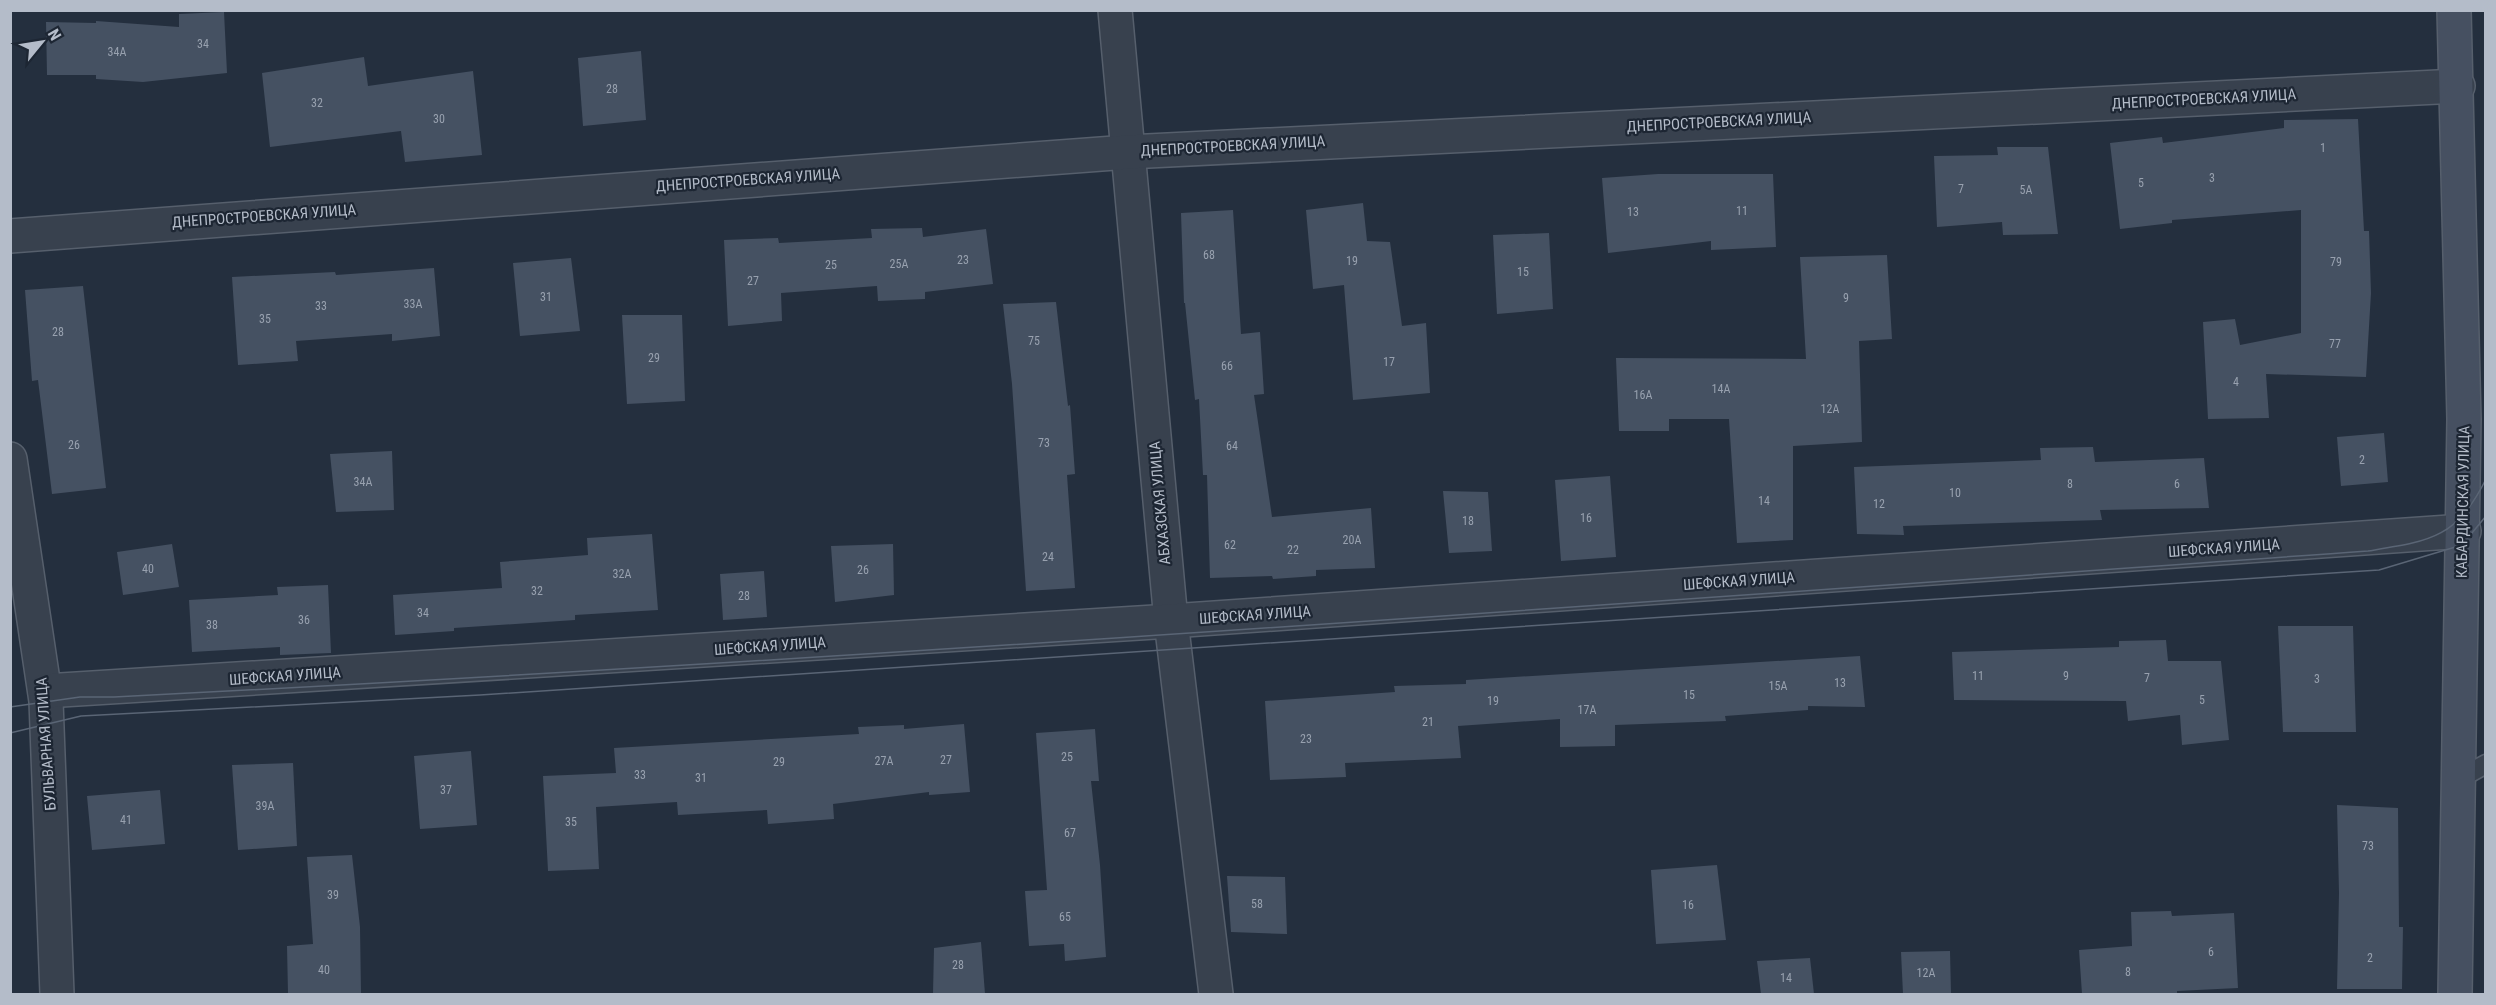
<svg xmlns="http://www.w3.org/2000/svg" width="2496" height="1005" viewBox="0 0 2496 1005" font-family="'Roboto Condensed',sans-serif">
	<rect width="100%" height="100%" fill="#242f3e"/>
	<!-- building -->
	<g fill="#455162">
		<path d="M224 12 227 73 143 82 96 79V75H47L46 22 96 23V21L179 27V14Z"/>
		<path d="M641 51 646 120 583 126 578 58Z"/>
		<path d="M364 57 368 86 473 71 482 155 405 162 401 131 270 147 262 73Z"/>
		<path d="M2358 119 2364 231H2369L2371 293 2366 377 2266 374 2269 418 2208 419 2203 322 2235 319 2240 345 2301 333V210L2172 220V223L2120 229 2110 143 2162 137 2163 143 2284 128V120Z"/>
		<path d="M1997 147H2048L2058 234 2003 235 2002 222 1937 227 1934 156 1998 155Z"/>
		<path d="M1658 174H1773L1776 247 1711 250V241L1608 253 1602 178Z"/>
		<path d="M1363 203 1367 241 1390 242 1402 326 1426 323 1430 393 1353 400 1344 285 1313 289 1306 210Z"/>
		<path d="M1233 210 1241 334 1260 332 1264 394 1254 395 1272 517 1371 508 1375 568 1316 570V576L1273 579 1272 576 1210 578 1207 475H1203L1199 399 1195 400 1185 303H1184L1181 213Z"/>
		<path d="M922 228 923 237 986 229 993 284 925 292V299L878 301 877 286 781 293 782 321 728 326 724 240 778 238 779 243 872 238 871 229Z"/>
		<path d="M1549 233 1553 309 1497 314 1493 235Z"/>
		<path d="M1887 255 1892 339 1859 341 1862 442 1793 446V540L1737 543 1729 419H1669V431H1619L1616 358 1806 359 1800 257Z"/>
		<path d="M571 258 580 331 520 336 513 263Z"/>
		<path d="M434 268 440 336 392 341V334L296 341 298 361 238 365 232 277 335 272 336 275Z"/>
		<path d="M83 286 106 488 52 494 38 380 32 381 25 290Z"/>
		<path d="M1056 302 1068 406 1070 405 1075 474 1067 475 1075 588 1026 591 1012 384 1003 304Z"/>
		<path d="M622 315H682L685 401 627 404Z"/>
		<path d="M2384 433 2388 482 2341 486 2337 437Z"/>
		<path d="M2093 447 2095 462 2204 458 2209 508 2100 510 2102 520 1903 526 1904 535 1857 534 1854 467 2041 460 2040 448Z"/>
		<path d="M392 451 394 510 336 512 330 454Z"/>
		<path d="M1610 476 1616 557 1561 561 1555 480Z"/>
		<path d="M1443 491 1488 492 1492 551 1449 553Z"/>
		<path d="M652 534 658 610 575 615V620L454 628V631L395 635 393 595 502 588 500 562 588 555 587 538Z"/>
		<path d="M172 544 179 587 123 595 117 552Z"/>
		<path d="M893 544 894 595 835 602 831 546Z"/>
		<path d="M764 571 767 617 723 620 720 574Z"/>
		<path d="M328 585 331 653 280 655V647L192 652 189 600 278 595 277 587Z"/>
		<path d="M2278 626H2353L2356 732H2283Z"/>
		<path d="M2166 640 2168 661H2221L2229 740 2182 745 2180 715 2128 721 2126 701 1954 700 1952 652 2119 647V641Z"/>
		<path d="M1860 656 1865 707 1808 706V710L1725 716 1726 721 1615 725V746L1560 747V719L1458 726 1461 758 1345 763 1346 777 1270 780 1265 701 1395 692 1394 686 1466 684V680Z"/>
		<path d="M964 724 970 792 929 795V792L833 804 834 819 768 824 767 810 678 815 677 802 596 807 599 869 548 871 543 776 616 773 614 748 859 734 858 727 904 725V729Z"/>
		<path d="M1095 729 1099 781H1091L1100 865 1106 957 1065 961 1064 944 1029 946 1025 891 1047 890 1036 733Z"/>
		<path d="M471 751 477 825 420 829 414 756Z"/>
		<path d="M293 763 297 846 238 850 232 765Z"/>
		<path d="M160 790 165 844 92 850 87 796Z"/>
		<path d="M2337 805 2398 808 2399 927H2403L2402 989H2337L2339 893Z"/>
		<path d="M352 855 360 927 361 994H288L287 946 313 944 307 857Z"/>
		<path d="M1717 865 1726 940 1656 944 1651 870Z"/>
		<path d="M1227 876 1285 877 1287 934 1231 932Z"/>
		<path d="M2171 911 2172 916 2234 913 2238 988 2177 991V994H2082L2079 950 2132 946 2131 912Z"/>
		<path d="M981 942 985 994H933L934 948Z"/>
		<path d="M1950 951 1951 994H1903L1901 952Z"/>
		<path d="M1810 958 1814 994H1761L1757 961Z"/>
	</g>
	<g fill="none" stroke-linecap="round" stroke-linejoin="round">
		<!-- lane casing -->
		<g stroke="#565f6c" stroke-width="21">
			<path id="lane" d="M2459 779 2486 764"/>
		</g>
		<!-- street casing -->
		<g stroke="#565f6c" stroke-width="36">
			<g id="street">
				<path d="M1115 10 1171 621 1216 994"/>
				<path d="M10 236 1128 152 2458 86"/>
				<path d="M10 459 46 701 57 994"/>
				<path d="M45 691 1171 621 2464 531"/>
			</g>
		</g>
		<!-- secondary casing -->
		<g stroke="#565f6c" stroke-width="36">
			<path id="secondary" d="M2454 10 2464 419 2455 994"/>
		</g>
		<!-- lane -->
		<use href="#lane" stroke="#38414e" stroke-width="18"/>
		<!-- street -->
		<use href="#street" stroke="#38414e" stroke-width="33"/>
		<!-- secondary -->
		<use href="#secondary" stroke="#465061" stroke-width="33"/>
		<!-- tram -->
		<g stroke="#5a6575" stroke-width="1.5">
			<path d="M10 707 80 697H114C866 659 1617 604 2368 551 2430 541 2456 539 2486 479"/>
			<path d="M10 733 81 716 480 695 2379 570 2462 545 2486 516"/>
		</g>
	</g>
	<g text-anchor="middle" stroke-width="4.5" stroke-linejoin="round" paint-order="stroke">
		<!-- number labels -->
		<g font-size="12" fill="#98a1af">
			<text x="203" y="48">34</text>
			<text x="117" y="56">34А</text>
			<text x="612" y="93">28</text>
			<text x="317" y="107">32</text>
			<text x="439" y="123">30</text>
			<text x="2323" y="152">1</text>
			<text x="2212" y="182">3</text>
			<text x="2141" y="187">5</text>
			<text x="1961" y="193">7</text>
			<text x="2026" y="194">5А</text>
			<text x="1742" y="215">11</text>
			<text x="1633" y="216">13</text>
			<text x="1209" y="259">68</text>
			<text x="963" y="264">23</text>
			<text x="1352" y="265">19</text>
			<text x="2336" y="266">79</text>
			<text x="899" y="268">25А</text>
			<text x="831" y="269">25</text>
			<text x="1523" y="276">15</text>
			<text x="753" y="285">27</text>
			<text x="546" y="301">31</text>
			<text x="1846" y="302">9</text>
			<text x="413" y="308">33А</text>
			<text x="321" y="310">33</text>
			<text x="265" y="323">35</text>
			<text x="58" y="336">28</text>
			<text x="1034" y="345">75</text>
			<text x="2335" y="348">77</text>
			<text x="654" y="362">29</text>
			<text x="1389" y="366">17</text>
			<text x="1227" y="370">66</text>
			<text x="2236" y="386">4</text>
			<text x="1721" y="393">14А</text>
			<text x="1643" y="399">16А</text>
			<text x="1830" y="413">12А</text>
			<text x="1044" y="447">73</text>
			<text x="74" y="449">26</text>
			<text x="1232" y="450">64</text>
			<text x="2362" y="464">2</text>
			<text x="363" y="486">34А</text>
			<text x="2070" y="488">8</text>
			<text x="2177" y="488">6</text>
			<text x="1955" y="497">10</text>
			<text x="1764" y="505">14</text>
			<text x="1879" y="508">12</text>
			<text x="1586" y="522">16</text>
			<text x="1468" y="525">18</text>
			<text x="1352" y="544">20А</text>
			<text x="1230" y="549">62</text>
			<text x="1293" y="554">22</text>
			<text x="1048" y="561">24</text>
			<text x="148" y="573">40</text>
			<text x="863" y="574">26</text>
			<text x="622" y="578">32А</text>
			<text x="537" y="595">32</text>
			<text x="744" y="600">28</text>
			<text x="423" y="617">34</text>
			<text x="304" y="624">36</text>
			<text x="212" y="629">38</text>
			<text x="1978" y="680">11</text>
			<text x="2066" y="680">9</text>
			<text x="2147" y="682">7</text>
			<text x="2317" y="683">3</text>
			<text x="1840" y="687">13</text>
			<text x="1778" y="690">15А</text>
			<text x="1689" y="699">15</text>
			<text x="2202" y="704">5</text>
			<text x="1493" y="705">19</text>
			<text x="1587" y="714">17А</text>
			<text x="1428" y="726">21</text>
			<text x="1306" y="743">23</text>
			<text x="1067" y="761">25</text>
			<text x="946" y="764">27</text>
			<text x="884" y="765">27А</text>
			<text x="779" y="766">29</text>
			<text x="640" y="779">33</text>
			<text x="701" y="782">31</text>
			<text x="446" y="794">37</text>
			<text x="265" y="810">39А</text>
			<text x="126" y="824">41</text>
			<text x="571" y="826">35</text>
			<text x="1070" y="837">67</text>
			<text x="2368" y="850">73</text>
			<text x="333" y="899">39</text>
			<text x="1257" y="908">58</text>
			<text x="1688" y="909">16</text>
			<text x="1065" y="921">65</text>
			<text x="2211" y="956">6</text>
			<text x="2370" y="962">2</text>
			<text x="958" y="969">28</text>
			<text x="324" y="974">40</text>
			<text x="2128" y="976">8</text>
			<text x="1926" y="977">12А</text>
			<text x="1786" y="982">14</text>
		</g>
		<!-- street labels -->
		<g font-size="15" fill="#b4bcc9" stroke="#1d2633">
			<text transform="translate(2204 99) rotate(-3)" y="5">ДНЕПРОСТРОЕВСКАЯ УЛИЦА</text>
			<text transform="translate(1719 122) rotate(-3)" y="5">ДНЕПРОСТРОЕВСКАЯ УЛИЦА</text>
			<text transform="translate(1233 146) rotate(-3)" y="5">ДНЕПРОСТРОЕВСКАЯ УЛИЦА</text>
			<text transform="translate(748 180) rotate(-4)" y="5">ДНЕПРОСТРОЕВСКАЯ УЛИЦА</text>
			<text transform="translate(264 216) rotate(-4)" y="5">ДНЕПРОСТРОЕВСКАЯ УЛИЦА</text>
			<text transform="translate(2463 502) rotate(-89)" y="5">КАБАРДИНСКАЯ УЛИЦА</text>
			<text transform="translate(1160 503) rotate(-95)" y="5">АБХАЗСКАЯ УЛИЦА</text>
			<text transform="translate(2224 548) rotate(-4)" y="5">ШЕФСКАЯ УЛИЦА</text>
			<text transform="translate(1739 581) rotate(-4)" y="5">ШЕФСКАЯ УЛИЦА</text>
			<text transform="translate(1255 615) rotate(-4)" y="5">ШЕФСКАЯ УЛИЦА</text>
			<text transform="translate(770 646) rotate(-4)" y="5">ШЕФСКАЯ УЛИЦА</text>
			<text transform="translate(285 676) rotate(-4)" y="5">ШЕФСКАЯ УЛИЦА</text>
			<text transform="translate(46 744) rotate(-94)" y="5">БУЛЬВАРНАЯ УЛИЦА</text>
		</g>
	</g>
	<!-- border -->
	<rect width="2496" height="1005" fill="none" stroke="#b4bcc9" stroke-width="24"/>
	<!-- north arrow -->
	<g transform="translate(42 42) rotate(60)" stroke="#1d2633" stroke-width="4.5" paint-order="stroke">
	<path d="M0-4.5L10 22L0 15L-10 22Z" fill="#b4bcc9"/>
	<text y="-9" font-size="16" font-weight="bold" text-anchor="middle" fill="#b4bcc9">N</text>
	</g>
</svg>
